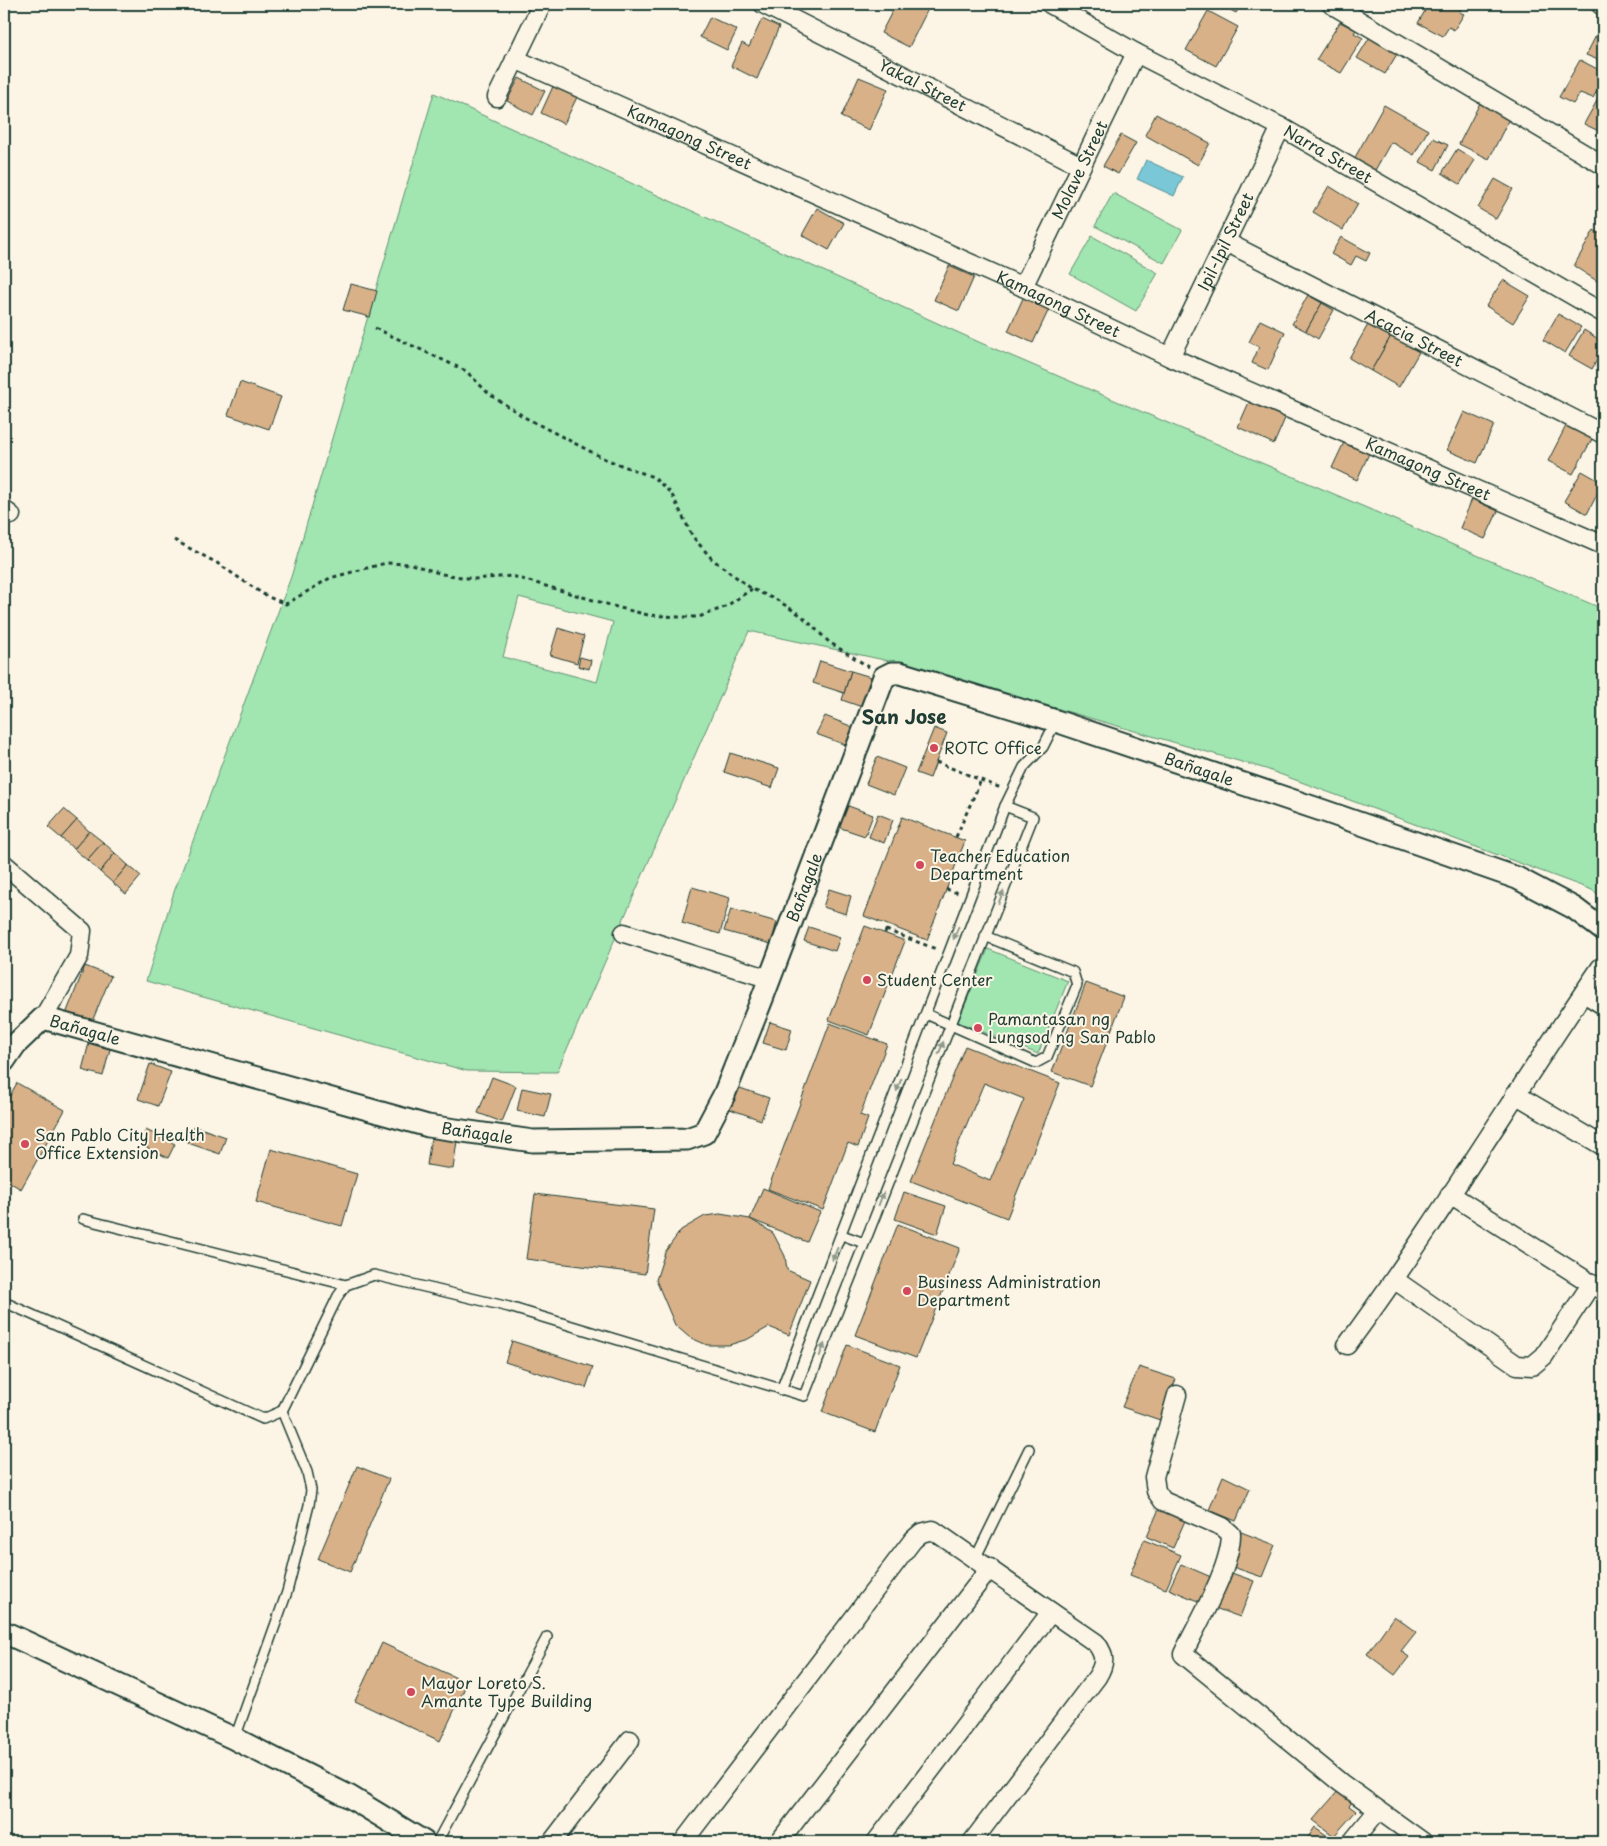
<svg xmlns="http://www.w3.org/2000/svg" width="1607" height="1846" viewBox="0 0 1607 1846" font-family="'Playpen Sans',sans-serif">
	<rect width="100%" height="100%" fill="#fcf5e5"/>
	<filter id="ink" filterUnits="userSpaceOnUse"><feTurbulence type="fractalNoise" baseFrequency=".02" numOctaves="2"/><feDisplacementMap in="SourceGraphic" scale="10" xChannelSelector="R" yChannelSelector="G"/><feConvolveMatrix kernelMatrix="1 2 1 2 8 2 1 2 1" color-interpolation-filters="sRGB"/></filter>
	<g filter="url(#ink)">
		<!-- green -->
		<g fill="#a1e5b0" stroke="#609172" fill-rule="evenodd">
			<path d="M434 93 981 343 1603 609V898L1592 890 1266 769 903 664 749 631 557 1072 467 1071 146 981 174 892 291 577ZM519 597 613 622 597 682 503 657Z"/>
			<path d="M1113 193 1182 230 1164 263 1095 226Z"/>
			<path d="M1092 236 1158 273 1136 311 1070 274Z"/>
			<path d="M988 949 1068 981 1038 1054 958 1022Z"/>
		</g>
		<!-- water -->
		<path fill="#79c7d7" stroke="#559096" d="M1146 160 1183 177 1174 196 1137 179Z"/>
		<!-- building -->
		<g fill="#d8b189" stroke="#1f3d34" fill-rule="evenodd">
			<path d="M896 4H918L928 9 909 47 881 33Z"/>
			<path d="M1219 4H1241L1236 13Z"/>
			<path d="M1429 4H1464L1459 12 1464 14 1454 30 1449 27 1443 36 1418 23Z"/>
			<path d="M1208 11 1238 27 1216 66 1186 50Z"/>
			<path d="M710 17 737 30 727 50 700 37Z"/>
			<path d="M762 19 779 27 757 79 731 66 742 43 749 47Z"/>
			<path d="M1340 22 1356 30 1354 33 1363 38 1341 73 1316 60Z"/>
			<path d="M1603 29V62L1586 55 1599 30 1602 31Z"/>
			<path d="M1371 35 1400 49 1385 74 1357 58Z"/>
			<path d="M1580 60 1603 72V80L1593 98 1580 93 1573 104 1559 97Z"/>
			<path d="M859 77 888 89 869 130 841 117Z"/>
			<path d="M519 78 545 91 533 115 507 101Z"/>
			<path d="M555 82 579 93 564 124 541 113Z"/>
			<path d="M1599 97 1603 99V133L1584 124Z"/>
			<path d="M1481 101 1511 115 1489 159 1459 144Z"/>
			<path d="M1384 105 1428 130 1414 155 1391 142 1374 172 1353 161Z"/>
			<path d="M1156 114 1210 143 1198 165 1145 135Z"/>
			<path d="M1121 135 1136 143 1118 174 1103 166Z"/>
			<path d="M1433 138 1448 145 1435 170 1420 162Z"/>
			<path d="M1457 149 1475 160 1460 184 1442 173Z"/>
			<path d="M1495 179 1513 189 1496 219 1478 208Z"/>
			<path d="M1329 186 1358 204 1343 230 1313 212Z"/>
			<path d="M817 208 844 223 829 250 802 235Z"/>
			<path d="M1594 230 1603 236V285L1574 266Z"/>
			<path d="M1341 237 1370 253 1366 261 1356 256 1351 265 1331 254Z"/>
			<path d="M949 266 974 277 959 311 934 300Z"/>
			<path d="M1503 280 1530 296 1513 323 1486 306Z"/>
			<path d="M351 284 377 291 370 317 343 310Z"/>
			<path d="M1308 295 1322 303 1306 331 1292 324Z"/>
			<path d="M1024 296 1050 307 1033 343 1008 331Z"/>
			<path d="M1322 303 1334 310 1318 339 1306 331Z"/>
			<path d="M1558 314 1581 327 1565 353 1543 340Z"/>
			<path d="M1260 320 1285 332 1268 370 1252 363 1259 347 1249 342Z"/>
			<path d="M1369 323 1391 336 1371 371 1349 358Z"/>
			<path d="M1584 330 1603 342V349L1592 369 1569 356Z"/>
			<path d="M1391 336 1419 352 1399 387 1371 371Z"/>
			<path d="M240 382 281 397 269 429 228 415Z"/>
			<path d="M1250 400 1286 416 1274 444 1238 427Z"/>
			<path d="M1464 412 1494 425 1477 463 1447 450Z"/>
			<path d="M1566 426 1592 439 1573 474 1548 461Z"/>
			<path d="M1346 438 1371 449 1357 480 1332 468Z"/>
			<path d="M1582 471 1603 483 1587 514 1564 501Z"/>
			<path d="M1472 499 1498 511 1485 539 1460 528Z"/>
			<path d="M558 628 584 636 577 663 550 655Z"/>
			<path d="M580 657 591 660 589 669 578 666Z"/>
			<path d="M820 661 851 671 844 693 813 683Z"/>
			<path d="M851 671 871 677 862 707 842 700Z"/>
			<path d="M825 716 853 727 846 745 816 734Z"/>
			<path d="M934 728 947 733 930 778 916 773Z"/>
			<path d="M730 753 779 768 772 788 724 772Z"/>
			<path d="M877 757 905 768 894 795 866 784Z"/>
			<path d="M843 804 873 815 865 836 835 826Z"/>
			<path d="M64 809 77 820 61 838 48 827Z"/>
			<path d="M878 814 893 820 884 843 869 837Z"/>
			<path d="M902 817 965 841 927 940 864 916Z"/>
			<path d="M77 820 89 831 74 849 61 838Z"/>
			<path d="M89 831 103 842 87 860 74 849Z"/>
			<path d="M103 842 115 853 100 872 87 860Z"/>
			<path d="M115 853 128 865 113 883 100 872Z"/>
			<path d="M128 865 141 876 126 894 113 883Z"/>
			<path d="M692 887 730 898 720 934 682 923Z"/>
			<path d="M829 889 851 896 846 914 823 907Z"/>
			<path d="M731 909 777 922 771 944 724 931Z"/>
			<path d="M865 926 905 941 869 1035 829 1020Z"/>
			<path d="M809 927 840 937 835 951 804 941Z"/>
			<path d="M85 966 111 976 91 1024 66 1014Z"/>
			<path d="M1086 983 1124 997 1090 1086 1052 1072Z"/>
			<path d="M770 1022 792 1029 786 1050 763 1043Z"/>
			<path d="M830 1023 887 1044 860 1115 868 1118 858 1147 848 1143 823 1210 768 1189Z"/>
			<path d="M89 1043 110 1049 103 1076 82 1070Z"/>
			<path d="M965 1046 1060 1083 1007 1218 911 1181ZM984 1083 1024 1099 990 1181 950 1164Z"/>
			<path d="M150 1064 171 1072 158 1106 138 1099Z"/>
			<path d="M492 1077 516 1086 502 1122 478 1113Z"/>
			<path d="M17 1083 65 1110 21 1189 4 1179V1106Z"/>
			<path d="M734 1086 769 1098 761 1120 727 1108Z"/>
			<path d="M522 1088 551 1094 545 1117 517 1111Z"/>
			<path d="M194 1126 226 1137 220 1154 188 1143Z"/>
			<path d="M146 1130 175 1144 168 1158 140 1144Z"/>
			<path d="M431 1137 457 1141 453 1169 427 1165Z"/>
			<path d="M271 1149 357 1174 342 1226 256 1202Z"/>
			<path d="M763 1188 820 1212 807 1242 750 1219Z"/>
			<path d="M904 1192 946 1206 937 1234 895 1219Z"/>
			<path d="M535 1194 654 1209 645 1274 526 1259Z"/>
			<path d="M720 1214 750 1219 773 1233 785 1256 787 1270 810 1280 789 1335 769 1327 748 1339 729 1345H707L689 1337 675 1325 656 1280 665 1252 681 1230 705 1216Z"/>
			<path d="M898 1224 960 1248 916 1358 855 1335Z"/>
			<path d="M512 1341 593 1367 586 1388 505 1362Z"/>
			<path d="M847 1345 900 1365 875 1432 822 1412Z"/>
			<path d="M1139 1367 1176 1379 1160 1420 1122 1407Z"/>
			<path d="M357 1466 389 1479 350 1572 318 1559Z"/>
			<path d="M1223 1476 1250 1489 1236 1521 1209 1510Z"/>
			<path d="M1161 1504 1187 1516 1173 1548 1147 1537Z"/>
			<path d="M1241 1532 1275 1545 1262 1577 1227 1565Z"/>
			<path d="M1144 1540 1181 1555 1166 1589 1130 1575Z"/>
			<path d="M1181 1564 1211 1577 1200 1602 1169 1589Z"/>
			<path d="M1226 1571 1254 1581 1240 1617 1212 1607Z"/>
			<path d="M1394 1616 1416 1632 1401 1651 1409 1657 1395 1675 1367 1654Z"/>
			<path d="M382 1643 467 1683 440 1741 355 1701Z"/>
			<path d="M1339 1790 1353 1801 1349 1806 1356 1811 1334 1836 1313 1820Z"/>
			<path d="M1315 1827 1336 1842H1305Z"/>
		</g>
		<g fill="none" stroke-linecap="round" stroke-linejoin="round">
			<!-- service casing -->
			<g stroke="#1f3d34" stroke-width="12">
				<g id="service">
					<path d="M926 1014 1036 1063 1047 1057 1077 985 1073 972 985 936"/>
					<path d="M83 1219 346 1285"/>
					<path d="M842 1235 864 1243"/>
					<path d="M4 1302 263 1419 282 1411 338 1296 346 1285 374 1275 509 1307 804 1396 1033 817 1005 806"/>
					<path d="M781 1390 1005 806 1024 767 1043 747 1056 721"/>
					<path d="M976 1557 1029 1449"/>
					<path d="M235 1738 287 1592 309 1505 311 1490 307 1472 282 1411"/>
					<path d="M437 1842 547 1637"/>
				</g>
			</g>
			<!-- minor casing -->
			<g stroke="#1f3d34" stroke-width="21">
				<g id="minor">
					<path id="s1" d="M763 4 1081 166"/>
					<path id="s2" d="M1050 4 1136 53 1281 127 1603 313"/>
					<path d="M1331 4 1603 165"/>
					<path d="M1600 4 1603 6"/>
					<path id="s3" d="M515 59 1023 287 1170 357 1603 545"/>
					<path d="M497 97 542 4"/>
					<path id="s4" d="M1226 242 1603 434"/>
					<path id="s5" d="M1023 287 1136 53"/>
					<path id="s6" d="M1170 357 1281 127"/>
					<path d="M4 510 11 515"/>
					<path d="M4 864 82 931 79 956 43 1018"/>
					<path d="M624 933 770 979"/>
					<path d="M1584 993 1603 1005"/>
					<path d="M1515 1094 1603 1146"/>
					<path d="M1450 1194 1603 1291"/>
					<path d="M1395 1280 1517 1365 1532 1366 1544 1356 1592 1283"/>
					<path d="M1347 1345C1437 1223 1515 1092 1601 967"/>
					<path d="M1177 1395 1154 1477 1156 1491 1163 1501 1223 1527 1231 1534C1231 1568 1198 1622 1183 1654L1341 1783 1423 1842"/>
					<path d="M552 1842 630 1740"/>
					<path d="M683 1842 913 1540 921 1533 933 1530 1096 1643C1106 1656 1105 1664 1097 1677L972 1842"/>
					<path d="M779 1842 990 1568"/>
					<path d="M876 1842 1051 1612"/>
					<path d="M1352 1842 1378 1810"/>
				</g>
			</g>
			<!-- tertiary casing -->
			<g stroke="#1f3d34" stroke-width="25">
				<g id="tertiary">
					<path id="s7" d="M4 1061 15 1045 43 1018 428 1126 533 1141 687 1139 704 1133 724 1095 762 999 884 677 892 673H900L1056 721 1324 811 1517 878 1574 908 1603 930"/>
					<path d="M4 1632 235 1739 350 1797 424 1842"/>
				</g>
			</g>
			<!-- path -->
			<g stroke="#1f3d34" stroke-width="3" stroke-dasharray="4 4" stroke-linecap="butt">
				<path d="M375 328 466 371 489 394 526 418 605 459 653 477 671 493 693 537 712 559 752 589 777 600 802 616 829 642 869 667"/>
				<path d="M174 540 217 563 266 596 286 604 330 578 386 563 411 564 442 574 474 579 512 576 620 608 648 615 678 617H699L725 607 752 589"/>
				<path d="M936 762 1001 788"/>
				<path d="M956 837 981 780"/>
				<path d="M946 889 958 893"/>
				<path d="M886 930 936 949"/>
				<path d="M885 933 888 926"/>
			</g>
			<!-- service -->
			<use href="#service" stroke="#fcf5e5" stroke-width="9"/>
			<!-- minor -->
			<use href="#minor" stroke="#fcf5e5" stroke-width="18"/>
			<!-- tertiary -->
			<use href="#tertiary" stroke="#fcf5e5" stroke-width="21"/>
		</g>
		<!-- one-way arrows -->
		<defs><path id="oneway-solid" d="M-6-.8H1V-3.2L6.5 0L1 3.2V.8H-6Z" transform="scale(1.25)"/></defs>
		<g fill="#8e998c">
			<use href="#oneway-solid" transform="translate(1001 897) rotate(-68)"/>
			<use href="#oneway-solid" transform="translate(956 933) rotate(111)"/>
			<use href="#oneway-solid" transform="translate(941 1048) rotate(-69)"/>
			<use href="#oneway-solid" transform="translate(899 1085) rotate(111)"/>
			<use href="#oneway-solid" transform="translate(881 1199) rotate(-69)"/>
			<use href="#oneway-solid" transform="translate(835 1254) rotate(112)"/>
			<use href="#oneway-solid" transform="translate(822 1350) rotate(-69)"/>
		</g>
	</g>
	<!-- markers -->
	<g fill="#d1495b" stroke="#fcf5e5" stroke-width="2">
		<circle cx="934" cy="748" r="5"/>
		<circle cx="920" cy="865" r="5"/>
		<circle cx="867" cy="980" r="5"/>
		<circle cx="978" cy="1028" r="5"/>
		<circle cx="25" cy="1144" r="5"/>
		<circle cx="907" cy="1291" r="5"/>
		<circle cx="411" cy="1692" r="5"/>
	</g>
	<g text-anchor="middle" stroke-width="4" stroke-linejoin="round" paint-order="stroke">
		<!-- street labels -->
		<g font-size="16" fill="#1f3d34" stroke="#fcf5e5">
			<text dy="6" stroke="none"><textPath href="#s1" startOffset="179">Yakal Street</textPath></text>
			<text dy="6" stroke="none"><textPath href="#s3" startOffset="191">Kamagong Street</textPath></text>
			<text dy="6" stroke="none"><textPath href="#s2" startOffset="316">Narra Street</textPath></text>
			<text dy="6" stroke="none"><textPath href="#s5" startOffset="130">Molave Street</textPath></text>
			<text dy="6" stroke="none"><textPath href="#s6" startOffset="128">Ipil-Ipil Street</textPath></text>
			<text dy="6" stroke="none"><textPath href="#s3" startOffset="596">Kamagong Street</textPath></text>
			<text dy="6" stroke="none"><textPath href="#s4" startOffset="211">Acacia Street</textPath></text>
			<text dy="6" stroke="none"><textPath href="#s3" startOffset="1001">Kamagong Street</textPath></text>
			<text dy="6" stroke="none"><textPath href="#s7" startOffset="1558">Bañagale</textPath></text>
			<text dy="6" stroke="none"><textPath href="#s7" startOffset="1002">Bañagale</textPath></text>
			<text dy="6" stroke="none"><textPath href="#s7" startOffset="102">Bañagale</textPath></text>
			<text dy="6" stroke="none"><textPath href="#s7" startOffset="508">Bañagale</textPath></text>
		</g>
		<!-- poi labels -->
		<g font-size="16" fill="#1f3d34" stroke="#fcf5e5" text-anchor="start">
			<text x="944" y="754">ROTC Office</text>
			<text x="930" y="862">Teacher Education<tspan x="930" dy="18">Department</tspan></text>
			<text x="877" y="986">Student Center</text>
			<text x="988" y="1025">Pamantasan ng<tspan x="988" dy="18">Lungsod ng San Pablo</tspan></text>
			<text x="35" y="1141">San Pablo City Health<tspan x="35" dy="18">Office Extension</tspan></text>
			<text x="917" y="1288">Business Administration<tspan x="917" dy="18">Department</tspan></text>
			<text x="421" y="1689">Mayor Loreto S.<tspan x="421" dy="18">Amante Type Building</tspan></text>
		</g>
		<!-- quarter labels -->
		<g font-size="19" font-weight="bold" fill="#1f3d34" stroke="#fcf5e5">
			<text x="904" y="724">San Jose</text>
		</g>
	</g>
	<!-- margin -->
	<rect width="1607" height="1846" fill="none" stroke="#fcf5e5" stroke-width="20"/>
	<rect x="10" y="10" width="1587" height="1826" fill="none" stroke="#1f3d34" stroke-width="2" filter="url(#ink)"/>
</svg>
